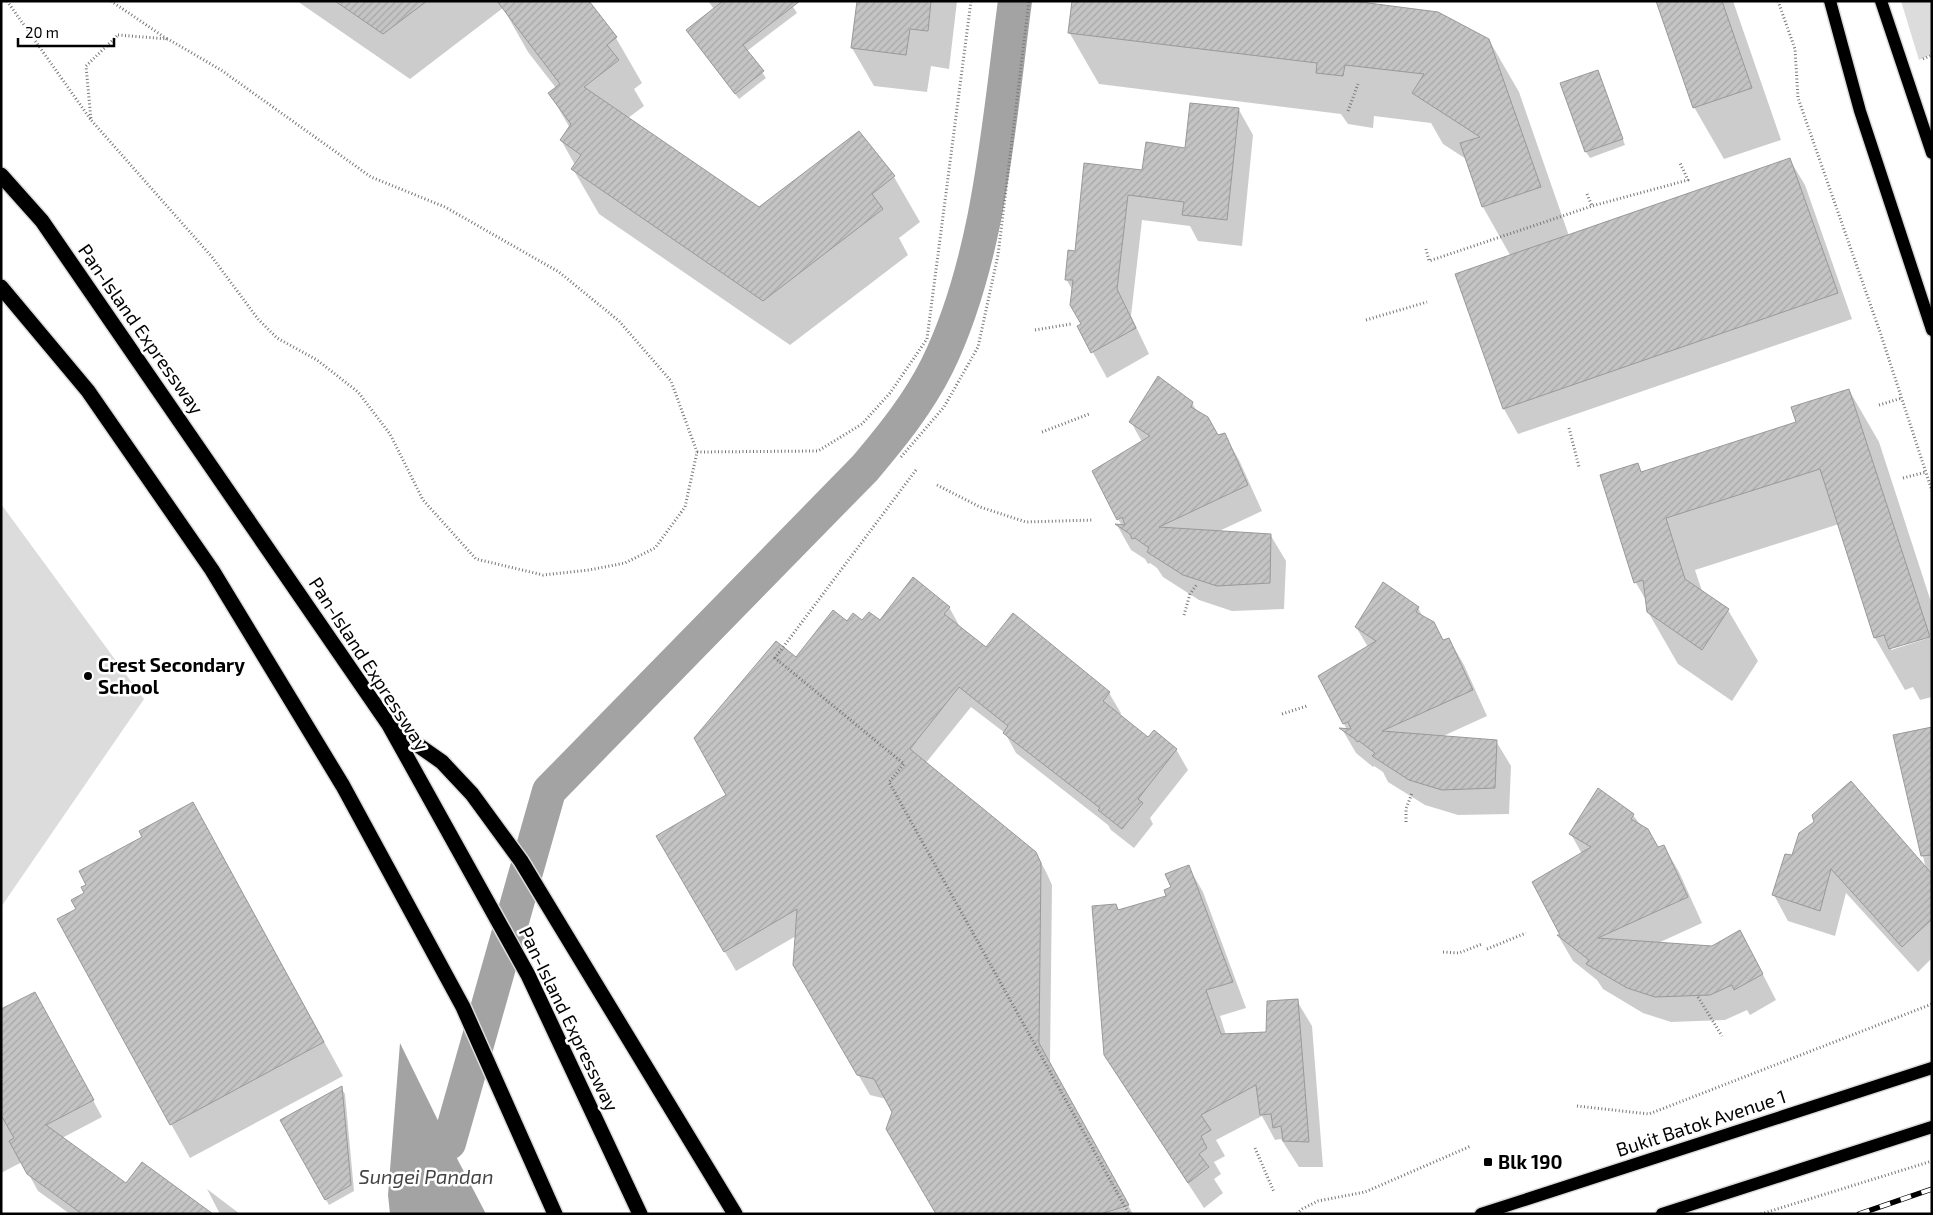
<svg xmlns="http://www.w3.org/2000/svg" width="1933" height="1215" viewBox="0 0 1933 1215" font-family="'Exo 2',sans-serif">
	<defs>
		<pattern id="building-hatch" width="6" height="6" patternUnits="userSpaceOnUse" patternTransform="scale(1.25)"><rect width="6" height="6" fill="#c4c4c4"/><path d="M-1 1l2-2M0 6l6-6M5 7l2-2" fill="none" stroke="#a7a7a7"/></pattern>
	</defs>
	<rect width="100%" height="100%" fill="#fff"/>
	<!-- green -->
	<g fill="#dcdcdc">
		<path d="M1901 1H1932V54L1919 60Z"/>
		<path d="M1 504 144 699 1 907Z"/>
	</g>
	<!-- water -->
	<path fill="#a3a3a3" d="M400 1043 449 1143 486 1214H390L388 1195Z"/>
	<!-- shadow -->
	<g fill="#0003">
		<path d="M297 1H587L616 38 642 83 634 89 644 106 628 118 759 208 894 177 920 222 899 238 908 255 790 345 599 214 573 169 575 165 561 140 570 128 550 94 556 88 528 52 503 8 410 79Z"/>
		<path d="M708 1H789L797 13 747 51 766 78 739 99 687 31 714 9Z"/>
		<path d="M858 1H957L949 69 931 66 927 92 874 86 852 48Z"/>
		<path d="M1658 1H1733L1781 140 1724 159 1694 107Z"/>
		<path d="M1069 32 1489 40 1519 92 1569 236 1790 160 1805 185 1852 319 1518 434 1504 409 1510 255 1483 207 1466 159 1443 144 1431 123 1374 116 1373 128 1348 124 1341 114 1099 84Z"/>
		<path d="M1598 71 1625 145 1590 158 1586 152Z"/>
		<path d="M1239 110 1253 135 1242 246 1198 241 1190 226 1142 220 1131 316 1149 354 1107 378 1079 327 1082 324 1073 291 1066 279 1076 252 1143 171 1186 149Z"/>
		<path d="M1849 390 1879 442 1932 605V635L1891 647V650L1932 637V697L1920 700 1913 687 1905 690 1875 638 1839 524 1695 570 1702 591 1728 610 1758 661 1732 701 1678 664 1648 612 1647 602 1636 583 1601 475 1637 464 1642 473 1797 422Z"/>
		<path d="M1192 403 1198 413 1218 437 1224 434 1239 460 1262 511 1217 532 1271 536 1286 561 1284 609 1232 611 1199 600 1163 577 1157 568 1150 563 1148 564 1145 559 1131 550 1117 525 1122 526 1118 519 1142 442 1131 422Z"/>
		<path d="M949 607 960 627 986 649 1013 615 1109 693 1121 713 1119 716 1149 739 1176 749 1188 770 1150 818 1153 824 1134 848 1111 830 1108 825 1016 753 1005 733 971 707 925 764 1036 853 1047 874 1052 885 1050 1064 1133 1214H937L886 1099 870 1095 795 965 796 936 736 971 658 837 728 796 796 659 847 622H880Z"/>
		<path d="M1418 608 1423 617 1443 642 1449 639 1464 665 1487 716 1441 737 1496 741 1511 766 1509 814 1458 815 1425 805 1388 782 1383 772 1374 766 1373 767 1356 753 1342 729 1347 730 1344 724 1368 647 1356 627Z"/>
		<path d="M1932 728V958L1918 972 1846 893 1835 936 1788 921 1774 895 1793 856 1926 869 1895 736Z"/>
		<path d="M1633 815 1658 848 1664 846 1679 872 1702 923 1656 944 1754 957 1776 1000 1750 1015 1747 1010 1725 1020 1671 1022 1643 1013 1603 989 1597 980 1573 961 1559 937H1562L1582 854 1571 834Z"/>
		<path d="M212 837 343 1076 190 1158 171 1124Z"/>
		<path d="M1188 866 1203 892 1246 1008 1220 1016 1226 1035 1267 1033 1297 1001 1312 1026 1323 1167H1299L1281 1139 1275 1140 1262 1116 1216 1140 1225 1156 1214 1162 1221 1174 1214 1179 1223 1193 1204 1208 1121 1081 1105 1055 1116 905 1119 911 1167 897Z"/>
		<path d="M44 1010 102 1117 62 1138 127 1185 211 1214H70L38 1191 22 1162 1 1173V1045Z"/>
		<path d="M341 1088 345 1094 354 1191 329 1205 281 1121Z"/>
		<path d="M207 1189 240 1214H220Z"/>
	</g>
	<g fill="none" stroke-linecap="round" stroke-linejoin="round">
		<!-- canal -->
		<path stroke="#a3a3a3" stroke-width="34" d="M449 1143 549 791 865 468C892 436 918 404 937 366 990 258 999 120 1015 1"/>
	</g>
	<!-- building -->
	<g fill="url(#building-hatch)" stroke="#999">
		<path d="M335 1H427L383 34Z"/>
		<path d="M497 1H589L617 37 607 45 619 60 584 87 759 207 859 131 895 176 872 194 883 209 763 301 571 169 581 155 560 140 571 124 548 93 560 84Z"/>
		<path d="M723 1H800L743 45 764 71 735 94 686 30Z"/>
		<path d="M857 1H931L928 31 910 29 906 55 851 48Z"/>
		<path d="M1072 1H1353L1438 12 1489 39 1541 187 1482 207 1460 143 1480 137 1412 93 1424 74 1345 65 1343 76 1316 73 1317 63 1068 33Z"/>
		<path d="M1656 1H1722L1752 88 1693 108Z"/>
		<path d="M1598 70 1623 139 1585 152 1560 83Z"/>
		<path d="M1190 103 1239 108 1227 220 1182 215 1184 202 1128 195 1117 289 1136 328 1091 353 1077 326 1081 324 1070 305 1073 280H1065L1068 250 1075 251 1084 163 1142 170 1146 142 1185 148Z"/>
		<path d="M1790 158 1838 293 1503 409 1455 274Z"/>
		<path d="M1158 376 1193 402 1191 407 1208 417 1218 435 1225 433 1248 485 1159 527 1271 534 1270 583 1217 586 1183 575 1147 552 1149 548 1135 538 1132 539 1130 534 1115 524 1125 525 1122 517 1117 520 1092 471 1150 436 1129 422Z"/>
		<path d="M1849 389 1930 637 1889 649 1884 635 1874 638 1820 469 1666 518 1685 579 1729 609 1702 650 1647 612 1643 580 1634 583 1600 475 1638 463 1641 472 1796 422 1791 407Z"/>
		<path d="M913 577 950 607 944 614 986 647 1013 613 1110 692 1103 701 1148 737 1154 730 1177 749 1138 799 1143 803 1122 829 1098 810 1100 808 1003 733 1008 726 959 687 910 749 1036 852 1041 863 1039 1043 1129 1205 1101 1214H936L886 1129 892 1112 874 1079 857 1075 793 965 797 909 724 952 656 836 726 795 694 738 776 641 796 657 833 610 847 621 853 613 862 620 869 612 880 620Z"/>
		<path d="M1383 582 1419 607 1416 612 1434 622 1443 640 1449 638 1473 690 1382 731 1497 740 1495 788 1442 790 1409 780 1372 756 1375 753 1359 741 1357 742 1355 739 1339 728 1351 729 1348 722 1343 724 1318 676 1376 641 1355 627Z"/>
		<path d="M1932 727V855L1921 856 1893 735Z"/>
		<path d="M1851 781 1932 874V919L1902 947 1831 869 1820 911 1772 895 1785 854 1792 855 1799 833 1814 822 1812 815Z"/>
		<path d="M1598 788 1634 814 1631 819 1648 829 1658 847 1664 845 1688 897 1598 938 1712 946 1740 930 1763 974 1734 990 1732 985 1710 995 1655 997 1627 988 1586 964 1589 960 1557 935H1560L1532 882 1591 847 1569 834Z"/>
		<path d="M193 802 324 1042 170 1125 57 919 76 909 71 900 84 893 81 887 86 885 79 871 142 837 139 831Z"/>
		<path d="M1189 865 1233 982 1206 990 1221 1034 1266 1032 1267 1001 1298 999 1309 1142 1283 1141 1281 1126 1273 1128 1271 1114 1260 1115 1256 1085 1201 1115 1211 1130 1201 1136 1207 1148 1199 1154 1209 1167 1188 1183 1104 1055 1092 906 1116 904 1118 910 1166 896 1164 890 1171 887 1165 874Z"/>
		<path d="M35 992 94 1100 46 1125 126 1183 142 1162 213 1214H82L27 1174 9 1141 14 1138 1 1115V1009Z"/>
		<path d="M342 1086 351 1185 325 1200 280 1120Z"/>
	</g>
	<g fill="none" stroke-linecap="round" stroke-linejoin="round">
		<!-- major casing -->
		<g stroke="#dbdbdb" stroke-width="15">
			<g id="major">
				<path d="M1830 1 1860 111 1932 330"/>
				<path d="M1881 1 1932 153"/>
				<path d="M1481 1214 1932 1068"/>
				<path d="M1662 1214 1932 1127"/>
			</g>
		</g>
		<!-- highway casing -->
		<g stroke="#dbdbdb" stroke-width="18">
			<g id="highway">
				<path d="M1 175 42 221 389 725 528 975 640 1214"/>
				<path d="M1 287 88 391 212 570 343 786 463 1007 555 1214"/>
				<path d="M392 727 442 762 472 794 521 861 735 1214"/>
			</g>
		</g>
		<!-- path -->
		<g stroke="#777" stroke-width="3" stroke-dasharray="1 2.5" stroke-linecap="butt">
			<path d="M7 1 91 120"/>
			<path d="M111 1 167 39"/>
			<path d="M1778 1 1795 49 1798 98 1880 332 1932 491"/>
			<path d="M118 35 168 39 221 70 371 177 445 207 559 272 619 321 671 381 697 452 685 507 655 548 625 563 589 570 543 575 476 559 423 500 390 434 358 392 317 360 277 338 258 319 212 257 91 120 86 66Z"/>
			<path d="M1923 59 1932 55"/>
			<path d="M1348 111 1358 84"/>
			<path d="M1587 194 1592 206 1688 180 1680 163"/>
			<path d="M1426 249 1429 261 1592 206"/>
			<path d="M1366 320 1427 302"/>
			<path d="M1035 330 1071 324"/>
			<path d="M1879 405 1902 398"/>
			<path d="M1569 428 1579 467"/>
			<path d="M1042 432 1089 414"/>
			<path d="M697 452 818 451 862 424 890 393 927 339 971 1"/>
			<path d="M901 457 944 407 978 347 998 255 1029 1"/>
			<path d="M916 470 775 658 904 764 889 782 1129 1214"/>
			<path d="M1903 478 1926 472"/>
			<path d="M937 485 980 507 1026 522 1093 520"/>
			<path d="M1184 615 1190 594 1197 584"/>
			<path d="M1282 714 1307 706"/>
			<path d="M1406 822V809L1412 793"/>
			<path d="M1487 949 1526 933"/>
			<path d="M1443 952 1459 953 1482 944"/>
			<path d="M1698 997 1722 1036"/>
			<path d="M1577 1106 1649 1114 1932 1004"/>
			<path d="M1255 1148 1274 1192"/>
			<path d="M1297 1214 1302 1209 1318 1201 1365 1192 1471 1146"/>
			<path d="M1761 1214 1932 1161"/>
		</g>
		<!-- major -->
		<use href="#major" stroke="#000" stroke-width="12"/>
		<!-- highway -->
		<use href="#highway" stroke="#000" stroke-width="15"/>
		<!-- rail casing -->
		<g stroke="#000" stroke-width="5.5">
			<path id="rail" d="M1859 1214 1932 1189"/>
		</g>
		<!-- rail -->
		<use href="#rail" stroke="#fff" stroke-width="4" stroke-dasharray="11" stroke-linecap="butt"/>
	</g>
	<!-- markers -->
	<g fill="#000" stroke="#fff" stroke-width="2">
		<circle cx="88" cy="676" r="5"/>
		<rect x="1483" y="1157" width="10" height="10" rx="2.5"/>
	</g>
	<g text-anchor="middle" stroke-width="5" stroke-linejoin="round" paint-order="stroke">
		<!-- street labels -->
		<g font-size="19" fill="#000" stroke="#fff">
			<text transform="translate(141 329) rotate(55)" y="7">Pan-Island Expressway</text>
			<text transform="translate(369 664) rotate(57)" y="7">Pan-Island Expressway</text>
			<text transform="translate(569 1019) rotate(64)" y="7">Pan-Island Expressway</text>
			<text transform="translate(1701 1123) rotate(-18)" y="7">Bukit Batok Avenue 1</text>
		</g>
		<!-- poi labels -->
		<g font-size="19" font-weight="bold" fill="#000" stroke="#fff" text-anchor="start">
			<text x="98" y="672">Crest Secondary<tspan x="98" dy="22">School</tspan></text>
			<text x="1498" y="1169">Blk 190</text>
		</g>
		<!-- water labels -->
		<g font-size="20" font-style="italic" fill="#444" stroke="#fff">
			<text x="426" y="1184">Sungei Pandan</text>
		</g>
	</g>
	<!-- border -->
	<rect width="1933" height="1215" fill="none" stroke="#000000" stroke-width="5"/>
	<!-- scale -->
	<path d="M18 38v8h96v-8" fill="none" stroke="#000000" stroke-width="2.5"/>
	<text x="25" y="38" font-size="15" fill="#000000" stroke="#ffffff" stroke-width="4" paint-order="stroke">20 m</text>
</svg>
